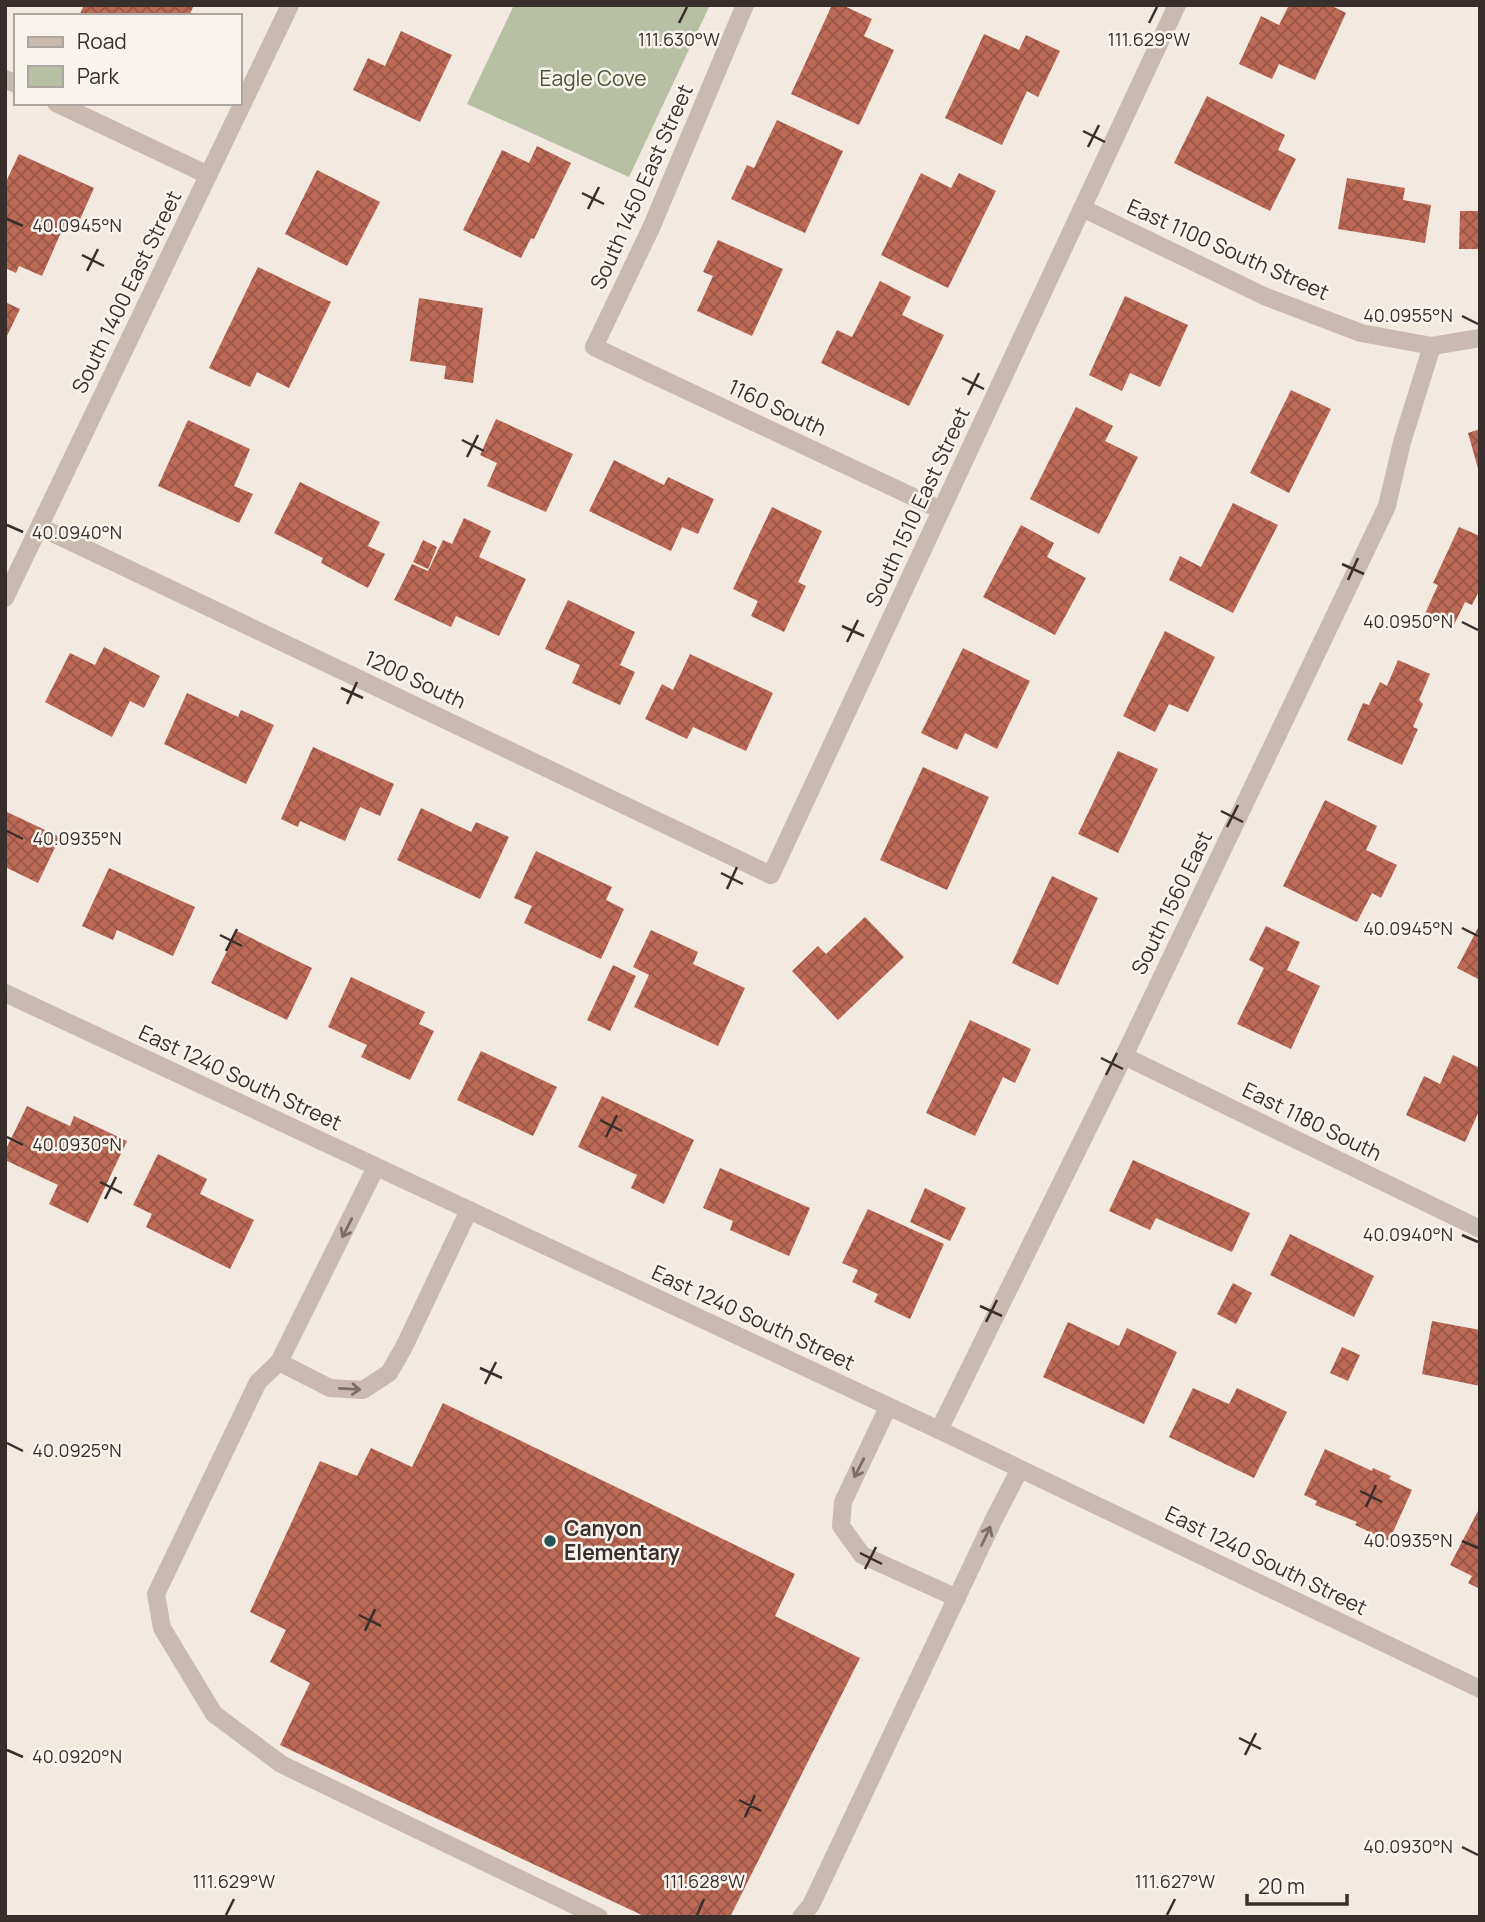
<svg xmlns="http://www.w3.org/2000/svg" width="1485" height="1922" viewBox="0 0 1485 1922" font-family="Manrope,sans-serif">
	<defs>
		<pattern id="building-cross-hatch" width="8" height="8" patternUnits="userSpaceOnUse" patternTransform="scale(1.75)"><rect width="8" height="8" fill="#bc6955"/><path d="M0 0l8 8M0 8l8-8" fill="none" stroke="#9a5747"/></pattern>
	</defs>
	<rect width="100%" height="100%" fill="#f2e9e1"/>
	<!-- park -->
	<path fill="#b7c0a2" d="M514 5H710L629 177 467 104Z"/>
	<!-- building -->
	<g fill="url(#building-cross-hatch)">
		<path d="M84 5H194L189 16H79Z"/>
		<path d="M832 5H842L872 19 864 36 894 50 859 125 791 94Z"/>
		<path d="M1289 5H1330L1346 13 1315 80 1279 64 1272 79 1239 64 1261 16 1279 25Z"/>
		<path d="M401 31 452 55 420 122 353 90 368 58 385 66Z"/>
		<path d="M984 34 1019 50 1026 35 1060 51 1038 97 1027 91 1002 145 945 118Z"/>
		<path d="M1207 96 1285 135 1278 150 1296 159 1270 211 1174 163Z"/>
		<path d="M777 120 843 151 805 233 731 199 747 165 754 168Z"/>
		<path d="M537 146 571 163 534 239 531 238 521 258 463 230 502 150 529 163Z"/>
		<path d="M19 154 94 188 77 226 66 221 42 276 19 266 16 273 5 268V184Z"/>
		<path d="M317 170 380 202 347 266 285 234Z"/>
		<path d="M921 173 951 188 959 173 996 191 948 288 881 255Z"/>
		<path d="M1347 178 1405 188 1403 200 1431 205 1425 243 1338 229Z"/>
		<path d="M1460 211H1480V249H1459Z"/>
		<path d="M718 240 783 269 752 336 697 311 713 276 703 272Z"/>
		<path d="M258 267 331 302 289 388 257 372 250 387 209 368Z"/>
		<path d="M880 281 911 297 902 315 944 335 909 406 821 363 837 330 852 337Z"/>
		<path d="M1125 296 1188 325 1160 387 1130 373 1122 391 1089 375Z"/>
		<path d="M419 298 483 308 473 383 444 379 446 366 410 361Z"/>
		<path d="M5 302 20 309 5 340Z"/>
		<path d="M1291 390 1331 409 1289 493 1250 473Z"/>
		<path d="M1076 407 1113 426 1105 441 1138 457 1099 534 1030 499Z"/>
		<path d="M496 419 573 454 546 512 487 486 497 463 480 455Z"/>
		<path d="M188 420 250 449 234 486 253 494 239 523 158 486Z"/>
		<path d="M1480 429V472H1479L1468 433Z"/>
		<path d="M614 460 664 485 668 477 714 499 698 534 682 527 671 551 589 511Z"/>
		<path d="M300 482 380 522 368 546 385 554 368 588 321 563 323 558 274 533Z"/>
		<path d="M1233 503 1278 525 1233 613 1169 580 1180 556 1201 567Z"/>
		<path d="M772 507 822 531 798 582 806 586 784 632 751 616 758 601 733 589Z"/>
		<path d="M464 518 491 531 479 557 526 579 499 636 456 616 451 627 394 600 412 564 428 571 443 540 452 544Z"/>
		<path d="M1021 525 1054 543 1047 557 1086 578 1055 635 983 597Z"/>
		<path d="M1459 527 1480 536V593H1478L1472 605 1465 602 1452 629 1424 616 1438 585 1433 583Z"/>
		<path d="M423 540 437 547 428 569 413 562Z"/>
		<path d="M568 600 635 632 620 665 635 672 620 705 572 683 580 665 545 649Z"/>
		<path d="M1165 631 1215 657 1188 712 1169 704 1155 732 1123 716Z"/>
		<path d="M104 647 160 676 144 708 130 701 112 737 45 702 70 653 95 665Z"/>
		<path d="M963 648 1030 681 997 749 965 733 957 750 921 733Z"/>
		<path d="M690 654 773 693 746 751 693 727 687 739 645 719 662 684 673 690Z"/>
		<path d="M1398 660 1430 674 1419 700 1423 704 1413 727 1418 729 1402 765 1347 740 1363 703 1369 705 1380 682 1387 686Z"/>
		<path d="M187 693 238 717 241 710 274 725 246 784 164 744Z"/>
		<path d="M313 747 394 784 380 816 360 807 345 841 300 821 298 827 281 819Z"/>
		<path d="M1118 751 1158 769 1118 853 1078 834Z"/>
		<path d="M923 767 989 797 947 890 880 860Z"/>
		<path d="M1325 800 1377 826 1366 850 1397 865 1381 898 1372 893 1357 922 1283 886Z"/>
		<path d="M421 808 471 832 476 822 509 837 480 899 397 860Z"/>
		<path d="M5 811 60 837 38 883 5 867Z"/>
		<path d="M536 851 612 887 606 900 624 909 601 959 524 923 532 906 514 898Z"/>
		<path d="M109 868 195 907 173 956 117 930 113 940 82 926Z"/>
		<path d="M1052 876 1098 898 1058 985 1012 963Z"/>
		<path d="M865 917 904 957 838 1020 792 971 818 946 826 954Z"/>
		<path d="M1480 924V980L1457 968Z"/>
		<path d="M1266 926 1300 942 1287 970 1320 986 1291 1049 1237 1024 1264 968 1249 960Z"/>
		<path d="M651 930 698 952 693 964 745 988 718 1046 634 1007 649 975 633 967Z"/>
		<path d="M237 931 312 968 287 1020 211 983Z"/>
		<path d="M613 965 636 976 610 1031 587 1020Z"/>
		<path d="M351 977 425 1012 419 1024 434 1031 410 1080 361 1057 367 1045 328 1027Z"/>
		<path d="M970 1020 1031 1049 1015 1083 1003 1077 975 1136 926 1113Z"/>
		<path d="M481 1051 557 1087 533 1136 457 1100Z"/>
		<path d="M1453 1055 1480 1068V1109L1465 1142 1406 1115 1424 1076 1440 1084Z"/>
		<path d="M602 1096 694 1140 664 1204 631 1188 637 1175 578 1147Z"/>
		<path d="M27 1106 70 1126 74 1116 127 1141 88 1223 49 1204 58 1185 5 1160V1151Z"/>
		<path d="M158 1154 207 1179 200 1194 254 1220 230 1269 146 1227 152 1214 133 1205Z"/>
		<path d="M1133 1160 1250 1213 1232 1252 1156 1218 1150 1230 1109 1211Z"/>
		<path d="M720 1168 810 1208 789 1256 730 1230 733 1221 703 1208Z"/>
		<path d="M925 1188 966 1208 950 1241 910 1222Z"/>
		<path d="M868 1209 944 1244 910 1319 874 1302 878 1294 852 1282 858 1270 842 1263Z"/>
		<path d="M1290 1234 1374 1276 1354 1317 1270 1275Z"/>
		<path d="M1233 1283 1252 1293 1236 1324 1217 1314Z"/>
		<path d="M1432 1321 1480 1330V1386L1422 1374Z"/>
		<path d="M1068 1322 1119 1346 1127 1328 1177 1352 1144 1424 1043 1377Z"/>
		<path d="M1342 1347 1360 1355 1348 1381 1330 1373Z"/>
		<path d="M1193 1388 1229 1404 1237 1388 1287 1412 1254 1478 1169 1437Z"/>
		<path d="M443 1403 795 1574 775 1616 860 1658 730 1917H646L280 1745 310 1683 270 1662 286 1630 250 1612 320 1461 357 1476 371 1448 412 1467Z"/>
		<path d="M1325 1449 1372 1471 1373 1468 1391 1476 1389 1479 1412 1490 1389 1541 1355 1525 1357 1522 1315 1505 1317 1501 1304 1495Z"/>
		<path d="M1480 1507V1589L1468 1583 1472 1576 1450 1565Z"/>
	</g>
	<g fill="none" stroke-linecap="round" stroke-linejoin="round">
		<!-- minor -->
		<g stroke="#c9b9ae" stroke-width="18">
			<path d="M745 5 651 228 594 347 941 510"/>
			<path d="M5 79 16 84"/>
			<path d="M56 103 208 175"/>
			<path d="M1082 208 1264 296 1361 333 1432 346 1480 338"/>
			<path d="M40 527 771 875 1177 5"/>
			<path d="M5 598 290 5"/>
			<path d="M5 993 939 1430 1480 1689"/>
			<path d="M1124 1056 1480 1229"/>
			<path d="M376 1167 279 1362 330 1388 363 1390 389 1373 404 1347 469 1210"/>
			<path d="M279 1362 258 1382 156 1594 162 1628 214 1714 281 1764 599 1917"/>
			<path d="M888 1407 843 1502 841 1526 862 1555 957 1598"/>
			<path d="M939 1430 1124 1056 1387 506 1402 442 1432 346"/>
			<path d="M801 1917 811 1905 994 1519 1020 1469"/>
		</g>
	</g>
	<!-- one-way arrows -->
	<defs><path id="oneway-shaft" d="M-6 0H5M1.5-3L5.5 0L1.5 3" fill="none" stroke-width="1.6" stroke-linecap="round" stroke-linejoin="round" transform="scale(1.75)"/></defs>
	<g stroke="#796d66">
		<use href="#oneway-shaft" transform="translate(347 1228) rotate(117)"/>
		<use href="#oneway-shaft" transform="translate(350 1389) rotate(3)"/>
		<use href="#oneway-shaft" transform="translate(859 1468) rotate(117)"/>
		<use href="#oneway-shaft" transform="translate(986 1536) rotate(-65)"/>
	</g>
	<!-- ticks -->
	<path fill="none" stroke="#382f2c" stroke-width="2.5" d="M679 23 687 7M1149 23 1157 7M1083 131 1105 142M1088 147 1099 125M582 193 604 204M588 209 599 187M7 219 23 226M82 255 104 266M87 271 98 249M1462 316 1478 324M962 378 984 389M968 395 979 373M462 440 484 451M467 457 478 435M7 525 23 532M1342 564 1364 574M1348 580 1358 558M1462 622 1478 630M842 626 864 636M847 642 858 620M341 688 363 698M347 704 357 682M1221 811 1243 822M1227 827 1238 805M7 831 23 839M721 873 743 884M727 889 737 867M1462 928 1478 936M220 935 242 946M226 951 237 929M1101 1058 1123 1069M1106 1075 1117 1053M600 1120 622 1131M7 1137 23 1145M606 1137 617 1115M100 1182 122 1193M105 1199 116 1177M1462 1235 1478 1242M980 1306 1002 1316M986 1322 997 1300M480 1368 502 1378M485 1384 496 1362M7 1443 23 1451M1360 1491 1382 1502M1366 1507 1376 1485M1462 1541 1478 1548M860 1553 882 1564M865 1569 876 1547M359 1615 381 1626M365 1631 375 1609M1239 1738 1261 1749M7 1750 23 1757M1245 1755 1256 1733M739 1800 761 1811M745 1817 755 1795M1462 1847 1478 1855M226 1915 234 1899M697 1915 704 1899M1167 1915 1175 1899"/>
	<!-- markers -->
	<circle fill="#245657" stroke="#f9f3ee" stroke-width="2.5" cx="550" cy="1541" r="7"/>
	<g text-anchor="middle" stroke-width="5" stroke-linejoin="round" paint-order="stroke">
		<!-- park labels -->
		<g font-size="21" fill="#495531" stroke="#f9f3ee">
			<text x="593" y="86">Eagle Cove</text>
		</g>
		<!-- street labels -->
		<g font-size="21" fill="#382f2c" stroke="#f9f3ee">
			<text transform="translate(642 187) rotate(-66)" y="7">South 1450 East Street</text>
			<text transform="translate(1228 250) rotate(24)" y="7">East 1100 South Street</text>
			<text transform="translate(127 292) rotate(-64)" y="7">South 1400 East Street</text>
			<text transform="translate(777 408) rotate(25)" y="7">1160 South</text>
			<text transform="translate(918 507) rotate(-65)" y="7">South 1510 East Street</text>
			<text transform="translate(415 680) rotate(25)" y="7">1200 South</text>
			<text transform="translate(1172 903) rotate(-64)" y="7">South 1560 East</text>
			<text transform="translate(240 1078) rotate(25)" y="7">East 1240 South Street</text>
			<text transform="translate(1312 1122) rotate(26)" y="7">East 1180 South</text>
			<text transform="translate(753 1318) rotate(25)" y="7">East 1240 South Street</text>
			<text transform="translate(1266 1561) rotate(26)" y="7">East 1240 South Street</text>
		</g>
		<!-- poi labels -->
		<g font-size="21" font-weight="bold" fill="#382f2c" stroke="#f9f3ee" text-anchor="start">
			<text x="564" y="1536">Canyon<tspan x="564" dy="24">Elementary</tspan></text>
		</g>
	</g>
	<g font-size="18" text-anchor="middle" fill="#382f2c" stroke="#f9f3ee" stroke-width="5" stroke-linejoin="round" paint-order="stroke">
		<text x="679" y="46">111.630°W</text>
		<text x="1149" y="46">111.629°W</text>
		<text x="77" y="232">40.0945°N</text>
		<text x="1408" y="322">40.0955°N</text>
		<text x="77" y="539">40.0940°N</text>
		<text x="1408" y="628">40.0950°N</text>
		<text x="77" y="845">40.0935°N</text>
		<text x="1408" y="935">40.0945°N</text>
		<text x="77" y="1151">40.0930°N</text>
		<text x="1408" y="1241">40.0940°N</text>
		<text x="77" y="1457">40.0925°N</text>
		<text x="1408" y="1547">40.0935°N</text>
		<text x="77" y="1763">40.0920°N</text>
		<text x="1408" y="1853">40.0930°N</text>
		<text x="234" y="1888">111.629°W</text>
		<text x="704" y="1888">111.628°W</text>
		<text x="1175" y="1888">111.627°W</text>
	</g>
	<!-- border -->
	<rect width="1485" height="1922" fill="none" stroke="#382f2c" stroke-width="14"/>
	<!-- legend -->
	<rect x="14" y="14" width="228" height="91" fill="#f9f3ee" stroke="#aca5a0" stroke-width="2"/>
	<rect x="28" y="37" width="35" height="10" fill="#c9b9ae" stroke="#aca5a0" stroke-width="2"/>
	<text x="77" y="49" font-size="21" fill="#382f2c">Road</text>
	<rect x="28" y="66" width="35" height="21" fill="#b7c0a2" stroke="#aca5a0" stroke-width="2"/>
	<text x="77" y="84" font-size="21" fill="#382f2c">Park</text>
	<!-- scale -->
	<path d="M1247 1894v10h100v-10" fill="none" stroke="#382f2c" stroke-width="3.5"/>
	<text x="1258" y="1894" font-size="21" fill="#382f2c" stroke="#f9f3ee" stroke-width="5" paint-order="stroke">20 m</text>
</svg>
